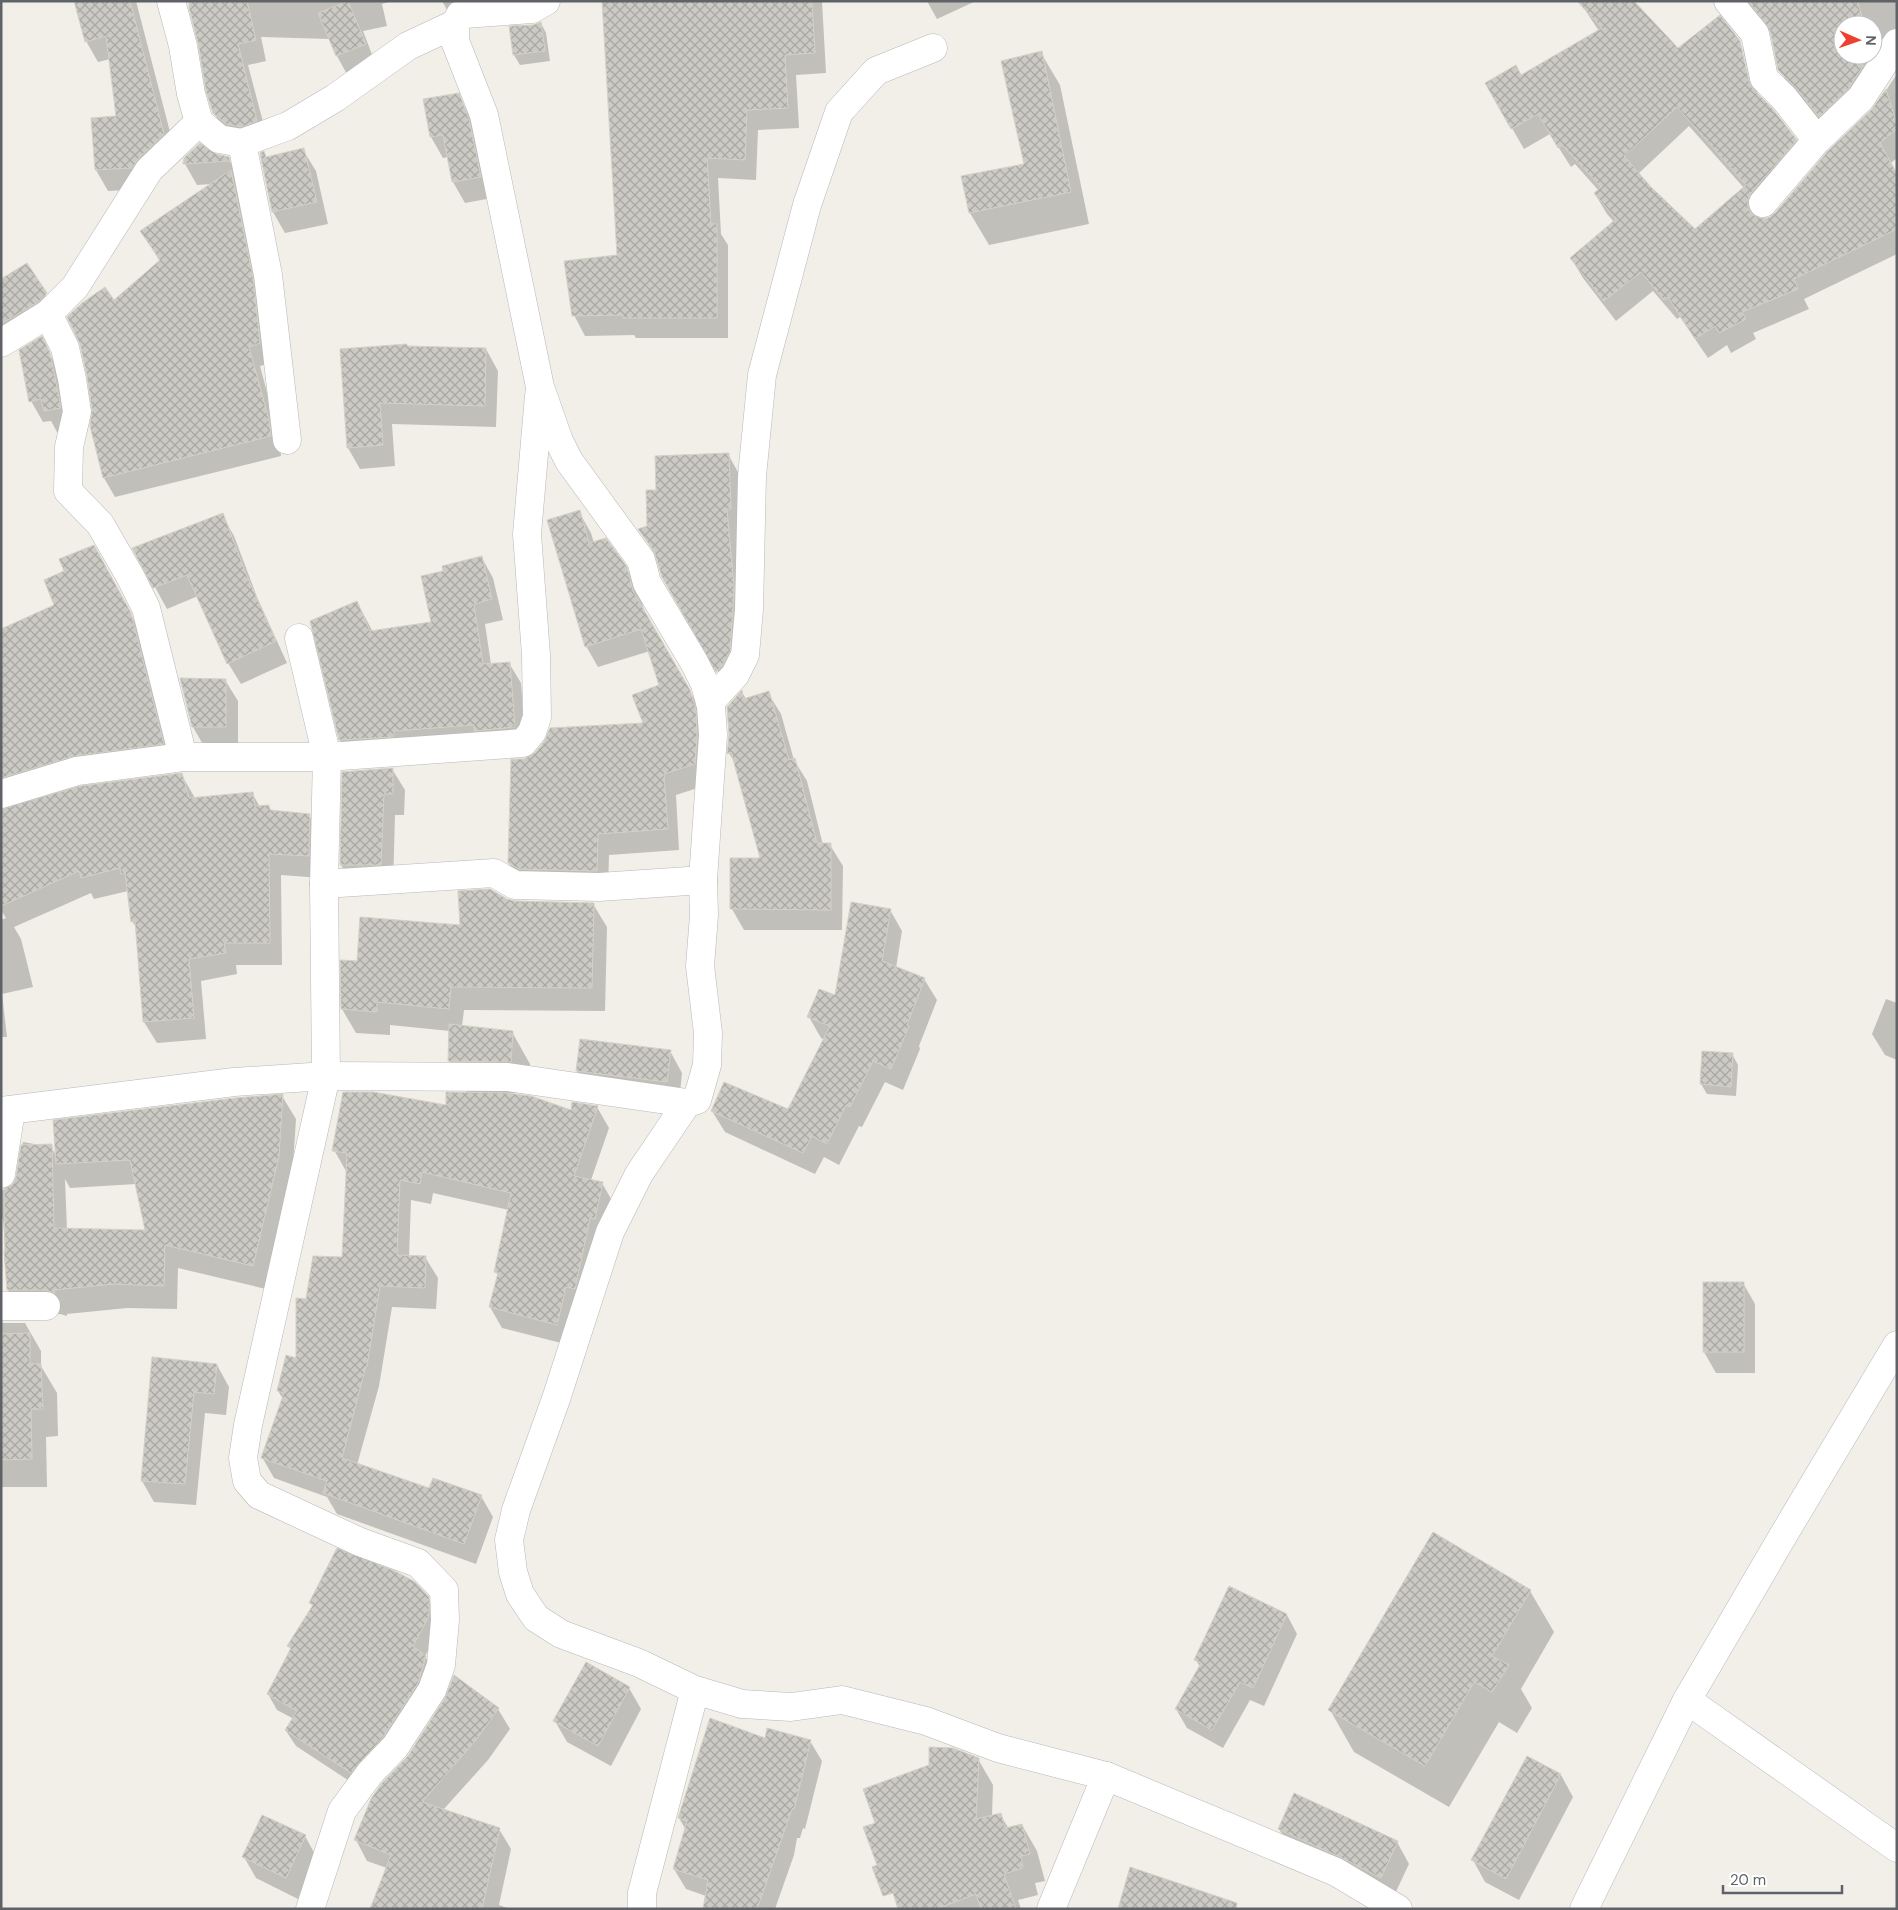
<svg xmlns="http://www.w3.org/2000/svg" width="1898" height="1910" viewBox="0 0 1898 1910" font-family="'DM Sans',sans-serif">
	<defs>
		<pattern id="building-cross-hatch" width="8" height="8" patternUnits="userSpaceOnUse" patternTransform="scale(1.25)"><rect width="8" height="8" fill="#cccac4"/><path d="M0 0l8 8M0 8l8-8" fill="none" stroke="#a9a8a3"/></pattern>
	</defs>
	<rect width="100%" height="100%" fill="#f1efe8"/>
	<!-- shadow -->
	<g fill="#0003" fill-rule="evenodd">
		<path d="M76 1H136L176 155 144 189 108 191 96 170 92 119 118 117 110 59 98 62 86 41Z"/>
		<path d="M190 1H392L382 4 387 26 363 31 376 65 348 76 337 56 330 39 261 37 266 61 248 65 268 141 226 134 214 113Z"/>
		<path d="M442 1H548L450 15Z"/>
		<path d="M604 1H822L826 73 796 75 799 128 758 130 756 180 718 178 721 234 728 245V338H636L634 335 585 336 574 315 619 256Z"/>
		<path d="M927 1H976L937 19Z"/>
		<path d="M1721 1H1897V53L1831 136 1792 91 1780 70 1772 35 1753 11ZM1843 25H1873V55H1843Z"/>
		<path d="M1583 7 1677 49 1739 42 1751 62 1758 96 1796 140 1807 161 1762 213 1759 219H1768L1776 214 1873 110 1897 74V158L1891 163 1897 175V254L1804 299 1809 309 1753 333 1756 339 1731 353 1727 345 1708 358 1680 317 1677 319 1653 291 1616 321 1583 278 1571 258 1614 222 1607 214 1595 194 1599 191 1575 164 1571 167 1550 134 1524 149 1486 83 1521 77 1599 31ZM1740 45 1743 49 1751 87 1749 88ZM1689 126 1744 188 1695 230 1638 174Z"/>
		<path d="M541 23 546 33 550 61 520 65 514 55 510 28 533 26Z"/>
		<path d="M1041 53 1060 85 1089 224 989 245 970 213 963 177 1025 165Z"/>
		<path d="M458 95 470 116 492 198 465 203 453 182 448 157 443 158 431 137Z"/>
		<path d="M303 150 316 171 328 224 285 233 273 212 261 154 264 153 267 158Z"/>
		<path d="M215 155 228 158 240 179 271 363 260 366 280 441 281 456 115 497 104 478 91 426 114 302 160 262 142 231 212 184 197 185 185 164V159Z"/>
		<path d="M1 280 45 294 58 315 1 354Z"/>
		<path d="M41 338 62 376 72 429 57 432 51 421 43 422 31 401Z"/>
		<path d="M408 347 486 349 498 371 496 427 392 424 395 466 360 469 348 448Z"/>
		<path d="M728 454 739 474 745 608 729 691 663 576 657 558 640 530 648 527 657 491Z"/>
		<path d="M579 512 591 533 594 543 626 567 638 589 645 613 702 712 707 785 676 795 679 850 609 855 608 892 522 884 509 863 525 760 644 725 660 686 650 651 598 667 586 646Z"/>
		<path d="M222 515 234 536 257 597 287 663 241 684 228 663 198 596 167 609 155 587Z"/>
		<path d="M482 558 493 578 503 620 485 624 491 664 509 663 521 683 526 747 352 760 340 740 312 622 357 602 373 632 433 623 444 572Z"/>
		<path d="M106 568 143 637 175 765 88 777 1 806V630L55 606Z"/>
		<path d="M225 680 238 701V748H205L193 727Z"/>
		<path d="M742 692 746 699 768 693 781 714 794 760 807 781 823 845H830L843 866 842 930H744L732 909V859H762L737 767 729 753 730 734Z"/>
		<path d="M392 769 405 790 404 815H395L393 886H354L341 865Z"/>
		<path d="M181 774 195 798 252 793 260 807 269 806 272 812 309 815 322 837 321 878 281 875 282 965H236L237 974 201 981 206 1039 157 1043 144 1022 137 929 132 921 128 891 94 899 91 893 14 927 21 939 33 987 2 994 7 1037H1V920L6 918 1 910V810Z"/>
		<path d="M507 900 514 902 593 904 607 927 605 1011 464 1010 462 1026 512 1032 530 1064 529 1093H512V1095L572 1111 597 1107 609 1128 591 1180 602 1183 614 1204 569 1345 502 1328 490 1307 498 1276 496 1272 509 1210 433 1193 431 1204 411 1200 409 1257H425L438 1278 436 1309 392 1307 379 1386 357 1465 430 1490 481 1496 493 1517 476 1564 337 1514 327 1497 274 1478 262 1457 283 1399 278 1391 298 1359 307 1301 344 1258 348 1171H346L334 1150 447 1107 468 1094 449 1061 450 1031 390 1025V1035L356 1033 342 1009V961L358 962 461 926Z"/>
		<path d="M890 910 902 931 896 968 924 979 937 1000 919 1046 920 1049 903 1090 885 1082 862 1127 859 1126 839 1165 824 1157 815 1174 725 1132 712 1111H789L825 1040 821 1038 809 1017 836 997Z"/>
		<path d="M1886 999 1897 1003V1060L1885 1055 1872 1034Z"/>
		<path d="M670 1051 682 1073 679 1102 589 1092 577 1071Z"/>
		<path d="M1732 1054 1738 1065 1736 1096 1707 1094 1701 1084Z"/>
		<path d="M282 1096 296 1119 292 1180 266 1289 178 1268 177 1309 127 1308 67 1314V1316L60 1314H21L8 1290 3 1219H1V1190H8L14 1184 18 1177 23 1142 51 1147 56 1155ZM65 1179 70 1188 136 1184 147 1231 67 1230Z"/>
		<path d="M1743 1283 1755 1304V1373H1716L1704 1352Z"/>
		<path d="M1 1323H25L41 1351V1366L57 1393 58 1436 46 1437 47 1487H1Z"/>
		<path d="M153 1358 217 1365 229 1387 226 1415 205 1413 196 1505 154 1502 142 1481Z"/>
		<path d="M1230 1588 1287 1615 1297 1634 1264 1706 1250 1700 1223 1748 1187 1728 1176 1709 1200 1667 1196 1660Z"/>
		<path d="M1530 1591 1554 1632 1521 1689 1532 1708 1517 1733 1499 1722 1449 1807 1354 1752 1330 1710Z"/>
		<path d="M428 1597 437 1614 438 1633 425 1656 434 1672 360 1788 296 1746 286 1731 294 1719 277 1710 268 1694 291 1650 289 1646 313 1607 311 1603Z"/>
		<path d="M629 1688 641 1709 611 1766 567 1742 555 1721Z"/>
		<path d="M498 1709 510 1729 488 1760 443 1810 499 1829 511 1849 499 1905 510 1909H372L387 1868 367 1861 356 1840Z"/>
		<path d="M766 1739 810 1741 822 1761 805 1829 803 1828 800 1838H797L794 1855 775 1909H704L706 1896 686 1889 674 1869 686 1830 679 1818Z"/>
		<path d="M1527 1758 1561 1775 1573 1797 1519 1900 1485 1882 1473 1860Z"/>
		<path d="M978 1759 993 1785 992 1816 1000 1814 1009 1829 1022 1825 1037 1851 1045 1881 1035 1883 1038 1895 1018 1900 1021 1909H900L877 1823Z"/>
		<path d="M1279 1829 1397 1842 1409 1864 1393 1898 1292 1851Z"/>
		<path d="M305 1836 317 1858 298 1899 256 1878 244 1857Z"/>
	</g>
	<!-- building -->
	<g fill="url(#building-cross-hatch)" stroke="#d6d1c5" fill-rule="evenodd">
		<path d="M74 1H130L164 134 138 159 132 168 95 170 91 118 116 116 106 36 85 42Z"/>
		<path d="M189 1H247L256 40 238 44 257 121 241 127 226 124 213 113 206 91 198 43 189 8Z"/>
		<path d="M348 1 366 44 336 56 318 13Z"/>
		<path d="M602 1H812L815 53 785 55 788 108 747 110 745 160 707 158 711 224H717V318H623V315L572 316 564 261 617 255Z"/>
		<path d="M1577 1H1634L1678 48 1720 15 1740 41 1749 81 1753 89 1772 108 1797 140 1751 193 1748 200V209L1752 214 1760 218H1768L1775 213 1828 151 1872 109 1886 89 1897 124V129L1880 143 1897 174V229L1794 279 1798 289 1742 312 1746 319 1719 333 1715 326 1695 339 1668 297 1664 300 1641 272 1604 301 1570 258 1616 219 1594 193 1601 187 1562 145 1558 148 1538 114 1511 129 1485 83 1516 65 1521 75 1602 28ZM1677 107 1746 185 1695 229 1651 187 1624 156Z"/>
		<path d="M1748 1H1857L1865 25H1843V55H1870L1849 88 1819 117 1796 88 1778 70 1770 30Z"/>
		<path d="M541 22 545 51 513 55 509 26 533 25Z"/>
		<path d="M1042 51 1071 192 969 213 961 176 1024 164 1001 61Z"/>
		<path d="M459 93 469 119 481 177 452 182 443 135 430 137 423 99Z"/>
		<path d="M200 143 216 154 229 157 230 161 183 164 184 158Z"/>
		<path d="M304 148 317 202 272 212 260 153 264 151 266 157Z"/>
		<path d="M231 170 253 277 260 343 249 347 269 420 271 436 103 478 90 426 92 410 87 376 80 344 67 317 82 303 105 287 114 300 160 260 140 231Z"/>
		<path d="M27 263 47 293 38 302 1 324V279Z"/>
		<path d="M42 336 50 353 61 408 44 411 41 399 29 402 19 350Z"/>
		<path d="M407 344V346L486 348 485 406 380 403 383 445 347 448 340 349Z"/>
		<path d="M729 453 731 509H727L734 587 733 608 730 651 722 666 716 672 662 577 654 551 638 529 647 526 646 490H656L655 456Z"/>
		<path d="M580 510 589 543 606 538 627 567 633 591 690 690 696 709 697 735 695 764 664 774 668 829 598 834 597 871 519 869 508 863 511 759H524L535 753 544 742 550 728 643 723 632 695 659 685 641 629 585 647 547 520Z"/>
		<path d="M223 513 246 574 276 641 227 664 187 575 153 588 132 548Z"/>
		<path d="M94 545 131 613 164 744 75 756 1 778V629L54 605 44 580 64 571 59 559Z"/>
		<path d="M482 556 492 599 474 604 483 664 510 662 515 727 474 731V725L394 731V737L339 740 310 621 357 601 370 631 431 622 421 576 443 571 442 566Z"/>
		<path d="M180 678 226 679V727H192Z"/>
		<path d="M742 690 743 699 769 691 789 760 795 758 817 843H831V910L730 909V858H760L731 752 727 754 729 734 727 707Z"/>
		<path d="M393 768V794H384L381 865H340L342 772Z"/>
		<path d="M182 773 189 798 253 792 255 806 269 805 270 810 310 814 309 856 269 854 270 943H224L226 953 189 959 194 1018 143 1022 135 921 131 922 125 873 121 874 120 868 81 878 79 871 1 906V809L80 786Z"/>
		<path d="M490 889 507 899 515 901 594 903 592 988 451 987 449 1009 377 1002V1012L341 1009 340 960 357 961 360 917 460 925 458 891Z"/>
		<path d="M851 902 891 909 882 961 925 978 907 1025 909 1026 891 1069 873 1061 850 1107 846 1105 827 1144 812 1136 803 1153 711 1111 724 1082 788 1109 830 1026 807 1017 819 989 835 995Z"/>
		<path d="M449 1024 513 1031 511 1062 448 1061Z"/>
		<path d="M580 1039 671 1050 667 1082 576 1071Z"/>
		<path d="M1702 1051 1733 1053 1731 1087 1700 1084Z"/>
		<path d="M343 1092H373L446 1105V1092L507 1093 531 1096 571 1110 572 1102 598 1106 574 1176 603 1182 595 1219 590 1218 575 1289 566 1287 557 1325 489 1307 498 1273 494 1272 511 1193 422 1172 420 1184 400 1180 397 1255 426 1256 425 1288 380 1286 367 1366H366L342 1458 429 1488 433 1478 482 1495 464 1544 323 1493 327 1481 261 1458 284 1393 277 1391 286 1355 296 1358V1298L306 1299 313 1256 342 1257 347 1153 332 1151Z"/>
		<path d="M283 1094 279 1156 253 1266 165 1245 164 1286 113 1284 54 1290 55 1293 46 1290H7L4 1251 5 1250 4 1189 13 1184 16 1177 21 1145 52 1144 54 1228 145 1230 130 1160 56 1164 53 1120 235 1098Z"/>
		<rect x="1703" y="1282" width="41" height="70"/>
		<path d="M30 1333V1364H41L43 1409H31L32 1459 1 1460V1334Z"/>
		<path d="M152 1357 217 1364 214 1394 194 1392 185 1484 141 1481Z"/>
		<path d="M1433 1532 1531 1590 1492 1656 1509 1665 1492 1692 1474 1682 1425 1766 1328 1710Z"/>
		<path d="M337 1548 395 1571 415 1582 429 1597V1616L413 1646 426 1656 418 1683 383 1737 351 1773 285 1730 297 1711 267 1694 291 1648 287 1646 313 1605 309 1603Z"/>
		<path d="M1229 1586 1287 1614 1253 1688 1240 1682 1212 1730 1175 1709 1201 1663 1194 1660Z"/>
		<path d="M586 1662 630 1687 598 1746 553 1721Z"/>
		<path d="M454 1675 499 1708 476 1740 422 1802 500 1828 482 1909H370L391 1855 354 1840 371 1799 382 1783 408 1756 445 1698Z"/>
		<path d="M710 1718 765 1738 767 1728 811 1740 794 1809H792L757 1909H703L708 1880 673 1869 687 1821 678 1818Z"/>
		<path d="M929 1747 953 1748 979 1758 976 1819 1001 1813 1005 1828 1022 1824 1030 1854 1021 1856 1023 1868 1004 1874 1016 1909H981L976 1894 936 1909H898L893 1893 883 1896 872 1867 877 1865 863 1827 875 1823 863 1789 929 1765Z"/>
		<path d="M1527 1756 1561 1774 1506 1879 1471 1860Z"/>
		<path d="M1294 1793 1398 1841 1381 1878 1342 1858 1278 1829Z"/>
		<path d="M262 1815 306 1835 286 1878 242 1857Z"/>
		<path d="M1130 1867 1237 1903 1236 1909H1118Z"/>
	</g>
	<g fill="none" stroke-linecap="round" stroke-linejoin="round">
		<!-- street casing -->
		<g stroke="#b5b8bc" stroke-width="29">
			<g id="street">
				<path d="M171 1 183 46 191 94 199 122 219 139 242 143 288 126 335 98 408 46 455 24"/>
				<path d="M546 1 532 9 465 14 460 15 455 24V41L484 115 540 387 559 441 569 461 641 560 647 583 694 662 705 684 711 706 713 735 703 880 704 915 700 966 708 1033 707 1065 697 1100 687 1103 639 1174 610 1232 556 1399 516 1510 509 1540 513 1572 520 1594 536 1618 561 1634 639 1663 695 1690 742 1704 791 1707 842 1700 926 1721 998 1748 1106 1776 1336 1872 1398 1909"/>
				<path d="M1728 1 1755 34 1764 78 1784 98 1817 140"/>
				<path d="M242 143 268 275 287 440"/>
				<path d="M1763 203 1817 140 1861 98 1897 43"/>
				<path d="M1 343 48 314"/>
				<path d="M299 638 327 757 324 884 326 1076 248 1425 243 1458 247 1481 259 1495 360 1542 418 1563 444 1590 445 1620 441 1665 432 1690 395 1747 370 1773 342 1811 310 1909"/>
				<path d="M710 702 735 675 745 655 749 609 752 476 762 375 807 205 839 112 876 71 933 48"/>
				<path d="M183 757 146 608 130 576 100 524 68 491 69 447 77 412 72 379 65 348 48 314 75 287 149 170 199 122"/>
				<path d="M1 794 77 771 183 757H327L523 743 532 732 537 717 536 655 527 534 539 396"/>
				<path d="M324 884 494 873 515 885 599 887 703 880"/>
				<path d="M1 1111 234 1082 326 1076 508 1077 687 1103"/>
				<path d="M1 1174 11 1110"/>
				<path d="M1 1306H46"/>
				<path d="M1687 1700 1897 1848"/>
				<path d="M642 1909V1893L695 1690"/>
				<path d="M1051 1909 1106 1776"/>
			</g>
		</g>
		<!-- secondary casing -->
		<g stroke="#b6babf" stroke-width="29">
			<path id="secondary" d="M1584 1909 1687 1700 1787 1529 1897 1345"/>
		</g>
		<!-- street -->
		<use href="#street" stroke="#fff" stroke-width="28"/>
		<!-- secondary -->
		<use href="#secondary" stroke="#fff" stroke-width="28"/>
	</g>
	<!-- border -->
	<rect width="1898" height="1910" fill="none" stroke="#5f6368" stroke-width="5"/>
	<!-- north arrow -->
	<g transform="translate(1858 40) rotate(92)"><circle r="24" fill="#ffffff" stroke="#bfc1c3"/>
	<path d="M0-4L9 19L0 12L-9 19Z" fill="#ee4030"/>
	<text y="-8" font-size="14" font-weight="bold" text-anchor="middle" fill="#5f6368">N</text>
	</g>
	<!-- scale -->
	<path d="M1723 1885v8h119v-8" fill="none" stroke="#5f6368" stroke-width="2.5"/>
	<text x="1730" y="1885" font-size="15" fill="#5f6368" stroke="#ffffff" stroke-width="4" paint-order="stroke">20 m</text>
</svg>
